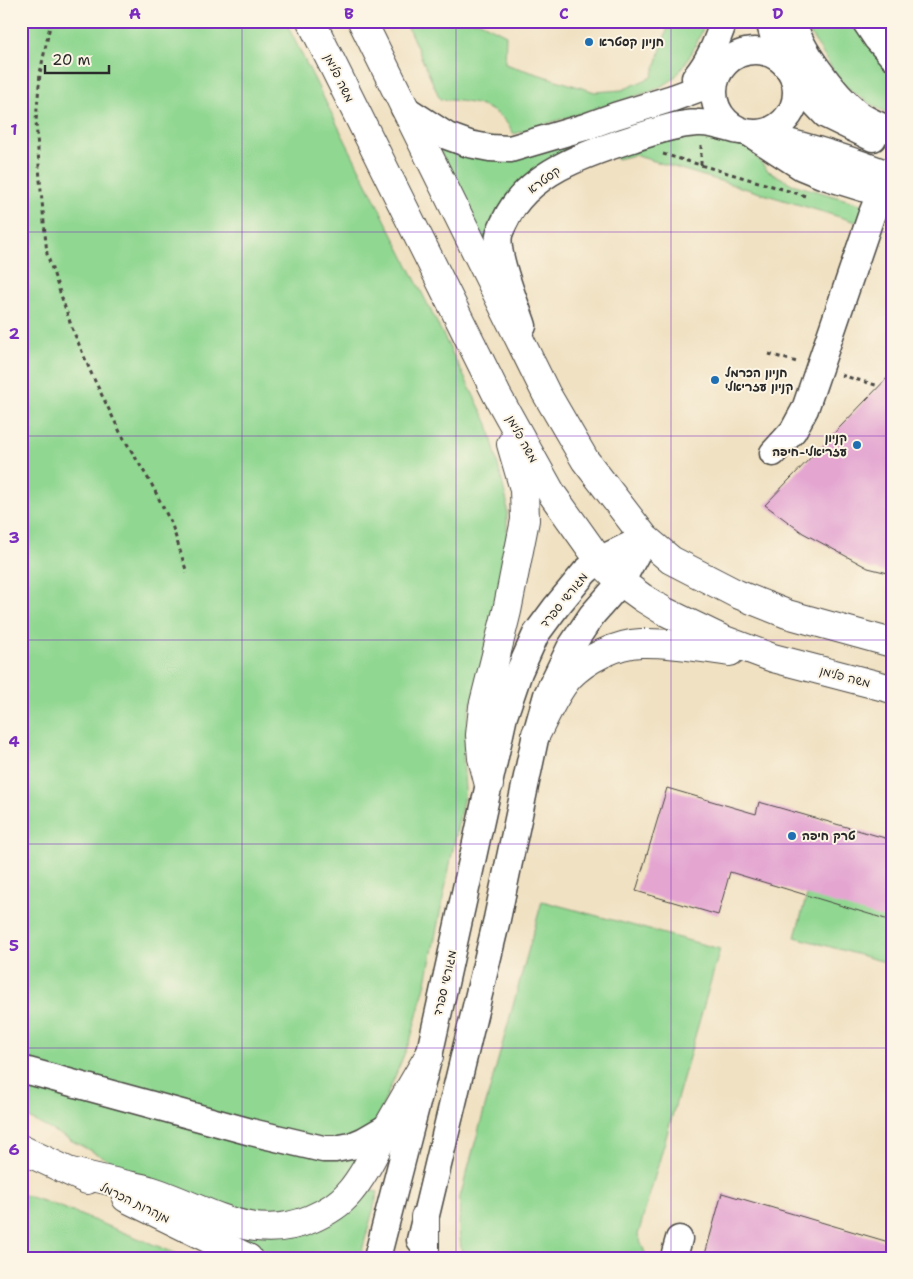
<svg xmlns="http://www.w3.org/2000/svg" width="913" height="1279" viewBox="0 0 913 1279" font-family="'Shantell Sans','Playpen Sans Hebrew',sans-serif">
	<rect width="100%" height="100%" fill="#fcf5e5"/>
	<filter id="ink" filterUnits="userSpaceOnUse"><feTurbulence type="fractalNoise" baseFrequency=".02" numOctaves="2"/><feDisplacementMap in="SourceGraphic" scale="10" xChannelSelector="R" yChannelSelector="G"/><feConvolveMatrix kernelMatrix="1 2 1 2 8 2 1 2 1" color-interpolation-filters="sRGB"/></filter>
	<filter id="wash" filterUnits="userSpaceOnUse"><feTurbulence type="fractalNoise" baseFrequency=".0096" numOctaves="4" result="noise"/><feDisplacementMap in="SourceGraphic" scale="20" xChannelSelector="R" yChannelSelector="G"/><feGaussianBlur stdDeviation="1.12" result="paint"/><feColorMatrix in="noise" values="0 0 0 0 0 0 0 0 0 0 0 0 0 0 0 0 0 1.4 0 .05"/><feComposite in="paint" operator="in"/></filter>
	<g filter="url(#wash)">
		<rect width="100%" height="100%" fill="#f0e1c2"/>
		<!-- green -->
		<g fill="#90d791" stroke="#5e815e">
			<path d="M21 21H285L488 424 507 502V547L479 677 468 714 463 756 465 790 426 982 411 1038 380 1112 340 1193 293 1217 226 1212 114 1163 21 1114Z"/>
			<path d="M405 21H478L506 35 505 64 595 92 622 90 652 77 670 21H706C699 40 687 65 673 79 667 84 659 87 652 91L514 134C511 129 508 124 504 120 489 103 462 101 440 99Z"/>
			<path d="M807 21H854L892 66V115L873 106 842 84 808 30Z"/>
			<path d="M663 132 712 135 748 147 767 170 792 184 868 206 863 224 634 155 617 159 610 152Z"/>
			<path d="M433 136 576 141 517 188 487 248Z"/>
			<path d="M822 842 892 862V964L795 937Z"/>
			<path d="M542 901 720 949 638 1235 647 1258H462L459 1229 460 1197Z"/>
			<path d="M362 1189 378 1192 360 1258H272L208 1230 238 1235Z"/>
			<path d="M21 1194 58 1206 187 1258H21Z"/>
		</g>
		<g id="blocks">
			<!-- building -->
			<g fill="#e4a6d1">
				<path d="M892 373V574L868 568 803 533 765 505Z"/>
				<path d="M667 788 756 814 759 802 892 840V921L730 872 718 915 636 891Z"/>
				<path d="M722 1193 892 1243V1258H704Z"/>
			</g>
		</g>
	</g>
	<g filter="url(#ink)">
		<use href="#blocks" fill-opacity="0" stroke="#494642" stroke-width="1"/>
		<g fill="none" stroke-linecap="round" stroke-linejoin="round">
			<!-- minor casing -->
			<g stroke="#494642" stroke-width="29">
				<g id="minor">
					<path d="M769 21 777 49 787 67"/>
					<path d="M793 21C799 49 835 95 857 113 867 121 881 126 892 131"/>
					<path d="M865 21 877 39 892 56"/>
					<circle cx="755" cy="92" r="41"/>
					<path d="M695 78C710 60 716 43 724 21"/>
					<path d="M794 79 804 92 826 115 873 138"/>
					<path d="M404 108 447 136 469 144 490 148 510 149 585 127 615 116 673 98 714 83"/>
					<path d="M751 134 802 167 824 176 892 197"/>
					<path d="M767 137C810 147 851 159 892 176"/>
					<path d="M523 326C516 305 495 255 499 235 500 230 503 225 505 221 527 173 585 154 632 139 654 132 674 124 698 123 710 122 727 128 739 131"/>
					<path d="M773 453 793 431 805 409 871 216 880 194"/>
					<path d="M21 1069 251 1132 323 1149H335L351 1146 363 1141 389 1126"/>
					<path d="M420 1240 497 919 536 734 547 695 570 648 592 615 621 582 645 538"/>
					<path d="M377 1258 429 1056 504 716 519 672 536 634 556 607 585 572 599 560 645 538"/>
					<path d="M675 1258V1253L679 1239"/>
				</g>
			</g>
			<!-- major casing -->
			<g stroke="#494642" stroke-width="30">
				<g id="major">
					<path d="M311 21 497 395 552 494 599 560 621 582 643 598 664 611 722 639 773 658 892 689"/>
					<path d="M362 21 546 393 585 460 645 538 671 560 737 594 787 614 892 643"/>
					<path d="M536 734C546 715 555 693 569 677 586 659 616 644 641 643 671 642 700 648 730 652"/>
					<path d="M489 785 482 758 480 735 483 707 507 611 525 520 524 489 511 444"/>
				</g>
			</g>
			<!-- highway casing -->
			<g stroke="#494642" stroke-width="30">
				<g id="highway">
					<path d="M21 1149 87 1180"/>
					<path d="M71 1172C88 1176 106 1180 123 1184 131 1186 140 1187 149 1190 205 1207 250 1245 311 1219 325 1213 339 1205 349 1193 366 1173 376 1149 389 1125 402 1102 415 1079 429 1056"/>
					<path d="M126 1198 248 1258"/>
					<path d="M425 1217V1258"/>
				</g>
			</g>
			<!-- path -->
			<g stroke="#494642" stroke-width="3" stroke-dasharray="4 4" stroke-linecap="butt">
				<path d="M51 21 40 73 36 121 40 180 47 254 72 328 92 375 120 432 152 485 172 525 187 573"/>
				<path d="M701 145V165"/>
				<path d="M663 154 806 196"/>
				<path d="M769 354 797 362"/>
				<path d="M841 375 879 386"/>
			</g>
			<!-- minor -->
			<use href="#minor" stroke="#fff" stroke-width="26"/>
			<!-- major -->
			<use href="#major" stroke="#fff" stroke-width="28"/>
			<!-- highway -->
			<use href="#highway" stroke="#fff" stroke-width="28"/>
		</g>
	</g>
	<!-- grid -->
	<path fill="none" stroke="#7b2cbf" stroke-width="1" stroke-opacity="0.55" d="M242 21V1258M456 21V1258M671 21V1258M21 232H892M21 436H892M21 640H892M21 844H892M21 1048H892"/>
	<!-- markers -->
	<g fill="#1f6fb2" stroke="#fcf5e5" stroke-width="2">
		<circle cx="589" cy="42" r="5"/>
		<circle cx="715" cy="380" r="5"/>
		<circle cx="857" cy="445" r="5"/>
		<circle cx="792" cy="836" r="5"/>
	</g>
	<g text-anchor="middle" stroke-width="4" stroke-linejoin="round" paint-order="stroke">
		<!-- poi labels -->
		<g font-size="12" font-weight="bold" fill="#2b2b2b" stroke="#fcf5e5" text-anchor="start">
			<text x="599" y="46">חניון קסטרא</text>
			<text x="725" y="377">חניון הכרמל<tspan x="725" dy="14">קניון עזריאלי</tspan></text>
			<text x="847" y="442" text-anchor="end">קניון<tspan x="847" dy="14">עזריאלי-חיפה</tspan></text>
			<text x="802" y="840">טרק חיפה</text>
		</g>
		<!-- street labels -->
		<g font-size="12" fill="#2b2b2b" stroke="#fcf5e5">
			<text transform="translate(339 78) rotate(64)" y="4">משה פלימן</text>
			<text transform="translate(544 180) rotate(-36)" y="4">קסטרא</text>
			<text transform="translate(522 439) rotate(61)" y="4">משה פלימן</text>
			<text transform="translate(564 600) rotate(-51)" y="4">מגורשי ספרד</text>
			<text transform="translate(845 677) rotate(15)" y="4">משה פלימן</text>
			<text transform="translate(445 983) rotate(-77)" y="4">מגורשי ספרד</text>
			<text transform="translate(135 1203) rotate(26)" y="4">מנהרות הכרמל</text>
		</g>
	</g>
	<!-- margin -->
	<rect width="913" height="1279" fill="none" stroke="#fcf5e5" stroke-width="55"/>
	<!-- scale -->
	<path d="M45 65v8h64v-8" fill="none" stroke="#2b2b2b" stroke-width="2.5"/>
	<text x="52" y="65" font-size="15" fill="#2b2b2b" stroke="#fcf5e5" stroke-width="4" paint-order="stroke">20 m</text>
	<rect x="28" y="28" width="858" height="1224" fill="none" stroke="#7b2cbf" stroke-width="2"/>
	<g font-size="16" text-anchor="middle" font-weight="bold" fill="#7b2cbf">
		<text x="135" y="19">A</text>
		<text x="349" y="19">B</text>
		<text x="564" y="19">C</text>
		<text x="778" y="19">D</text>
		<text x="14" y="135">1</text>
		<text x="14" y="339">2</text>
		<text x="14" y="543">3</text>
		<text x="14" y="747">4</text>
		<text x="14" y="951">5</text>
		<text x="14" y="1155">6</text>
	</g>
</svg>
